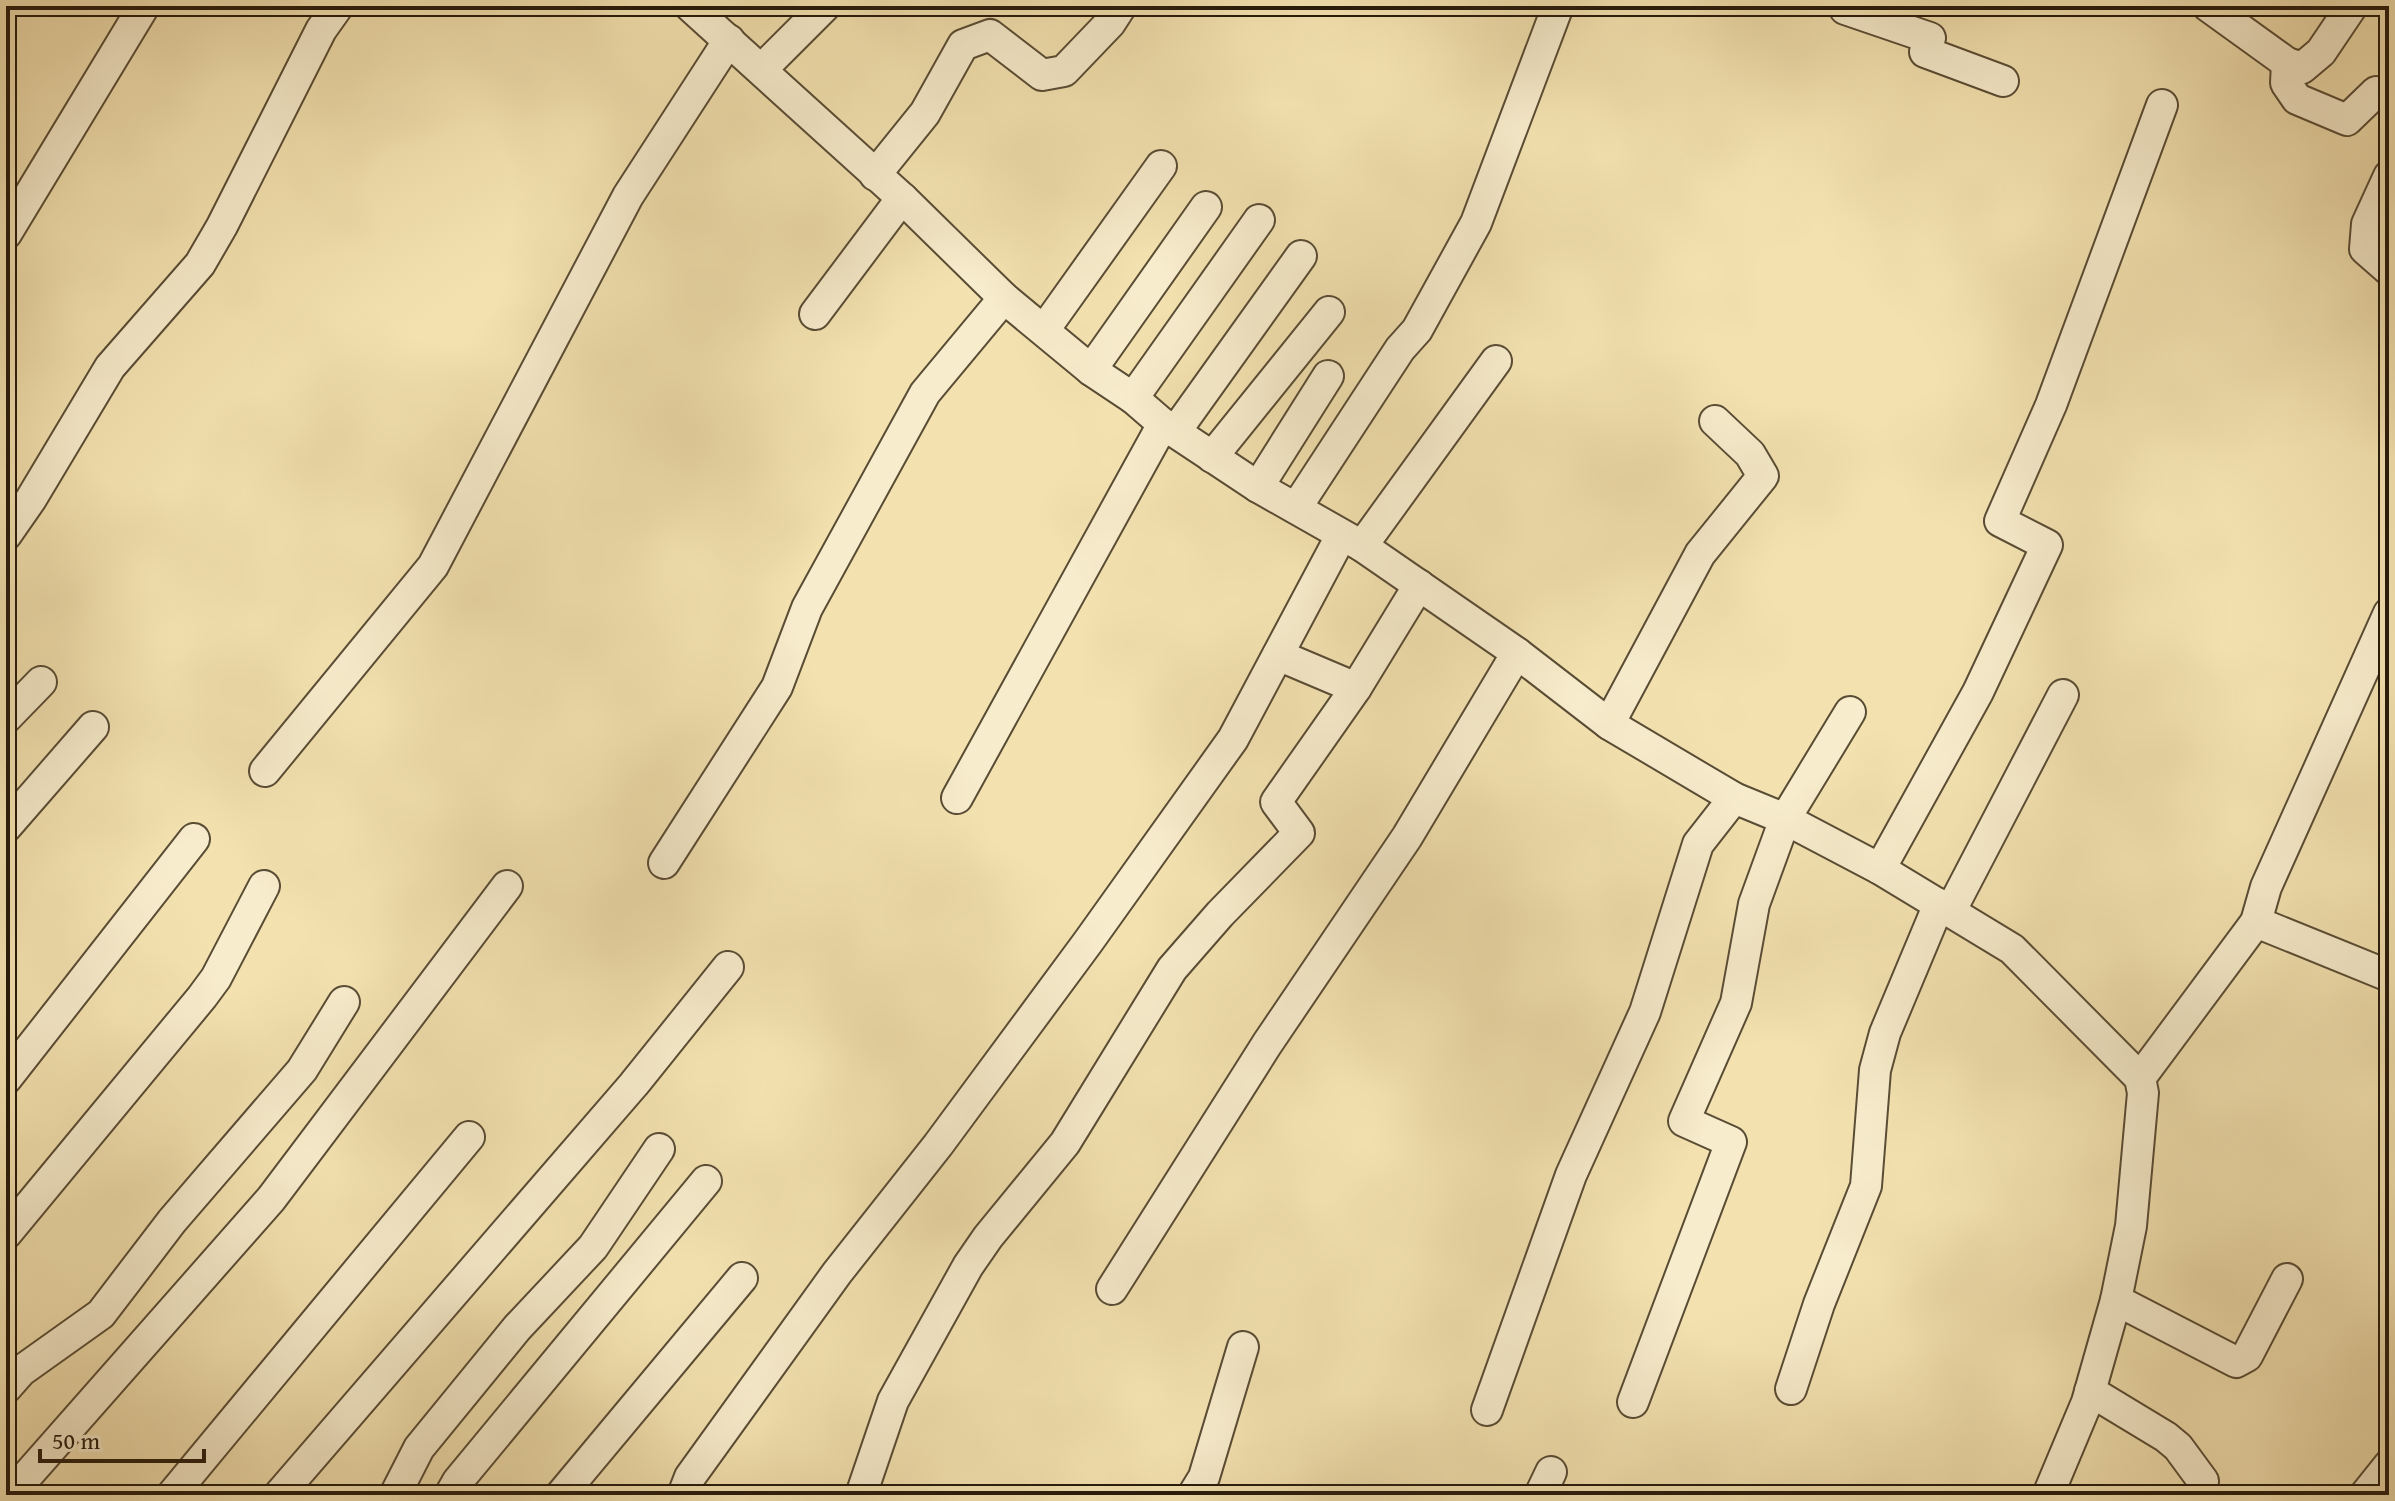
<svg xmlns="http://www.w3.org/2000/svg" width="2395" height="1501" viewBox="0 0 2395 1501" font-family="'Gentium Book Plus',serif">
	<rect width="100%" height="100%" fill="#f3e2b0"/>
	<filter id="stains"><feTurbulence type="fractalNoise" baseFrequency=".0025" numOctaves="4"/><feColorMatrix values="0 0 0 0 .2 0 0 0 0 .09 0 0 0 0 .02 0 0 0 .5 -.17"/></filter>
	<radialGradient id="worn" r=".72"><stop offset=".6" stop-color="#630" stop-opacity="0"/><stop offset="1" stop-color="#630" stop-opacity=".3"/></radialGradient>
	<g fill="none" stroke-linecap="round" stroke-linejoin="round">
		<!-- minor casing -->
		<g stroke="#594c35" stroke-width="34">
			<g id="minor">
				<path d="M690 6 902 198 1004 298 1091 370 1133 398 1163 424 1258 487 1362 546 1517 653 1609 724 1734 798 1785 819 1880 869 2012 949 2140 1078 2143 1093 2131 1226 2116 1300 2087 1402 2048 1495"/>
				<path d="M1846 6 1845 9 1930 38 1925 52 2003 81"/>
				<path d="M2208 6 2287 63 2302 68 2321 52 2352 6"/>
				<path d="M2287 63 2286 83 2297 99 2347 120 2376 92 2389 98"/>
				<path d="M762 69 825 6"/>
				<path d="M875 175 925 113 963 45 990 35 1042 75 1064 71 1110 23 1121 6"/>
				<path d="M2389 176 2367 224 2365 249 2389 270"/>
				<path d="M6 234 144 6"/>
				<path d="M815 314 902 198"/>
				<path d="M1044 330 1161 166"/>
				<path d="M1091 370 1206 207"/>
				<path d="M1133 398 1259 220"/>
				<path d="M1175 432 1301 256"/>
				<path d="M1212 457 1329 312"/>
				<path d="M1258 487 1328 376"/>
				<path d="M1296 508 1400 349 1417 330 1476 223 1558 6"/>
				<path d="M6 535 31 499 110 367 200 264 222 226 321 30 338 6"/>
				<path d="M1362 546 1496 361"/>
				<path d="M1278 655 1356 688"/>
				<path d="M6 718 41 682"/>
				<path d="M1609 724 1700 554 1763 476 1750 454 1715 421"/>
				<path d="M265 771 433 566 628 196 729 40"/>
				<path d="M957 798 1163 424"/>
				<path d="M6 827 93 727"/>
				<path d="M664 863 777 687 807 608 925 393 1004 298"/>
				<path d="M1880 869 1978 692 2047 545 2000 521 2051 405 2162 105"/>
				<path d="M1951 910 2063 695"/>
				<path d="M2256 922 2389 976"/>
				<path d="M2140 1078 2256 922 2266 887 2389 613"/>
				<path d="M6 1079 194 839"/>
				<path d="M6 1234 202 997 216 978 264 886"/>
				<path d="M1112 1289 1267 1044 1407 837 1517 653"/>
				<path d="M2116 1300 2236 1362 2247 1356 2287 1279"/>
				<path d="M6 1388 21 1371 101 1314 172 1221 302 1070 344 1002"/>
				<path d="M1791 1389 1819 1304 1866 1186 1875 1070 1885 1033 1939 904"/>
				<path d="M2090 1391 2166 1437 2178 1447 2203 1481"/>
				<path d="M1633 1402 1731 1142 1684 1121 1736 1003 1754 904 1785 819 1850 712"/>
				<path d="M1487 1410 1571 1175 1645 1012 1698 844 1734 798"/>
				<path d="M10 1495 271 1199 507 886"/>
				<path d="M172 1495 469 1137"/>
				<path d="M279 1495 634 1084 728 967"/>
				<path d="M395 1495 419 1448 517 1328 593 1247 659 1149"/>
				<path d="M450 1495 458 1481 706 1181"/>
				<path d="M561 1495 742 1278"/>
				<path d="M683 1495 690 1477 837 1273 938 1145 1088 942 1233 739 1341 536"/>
				<path d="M861 1495 893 1401 968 1266 988 1237 1065 1143 1172 969 1220 914 1299 833 1276 802 1356 688 1419 585"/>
				<path d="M1193 1495 1204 1477 1243 1347"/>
				<path d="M1540 1495 1551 1472"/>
				<path d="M2365 1495 2389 1465"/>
			</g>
		</g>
		<!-- minor -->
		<use href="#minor" stroke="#f7eccc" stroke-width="30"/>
	</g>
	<!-- margin -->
	<rect width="2395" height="1501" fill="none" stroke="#f3e2b0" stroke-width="32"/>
	<rect x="8" y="8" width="2379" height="1485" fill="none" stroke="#261a0c" stroke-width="4"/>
	<rect x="16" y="16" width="2363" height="1469" fill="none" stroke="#261a0c" stroke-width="2"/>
	<!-- scale -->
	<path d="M40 1449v12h164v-12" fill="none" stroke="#261a0c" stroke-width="4"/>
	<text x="52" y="1449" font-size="24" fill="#261a0c" stroke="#f7eccc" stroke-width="6" paint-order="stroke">50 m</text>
	<rect width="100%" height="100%" filter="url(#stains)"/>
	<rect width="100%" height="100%" fill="url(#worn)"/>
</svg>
